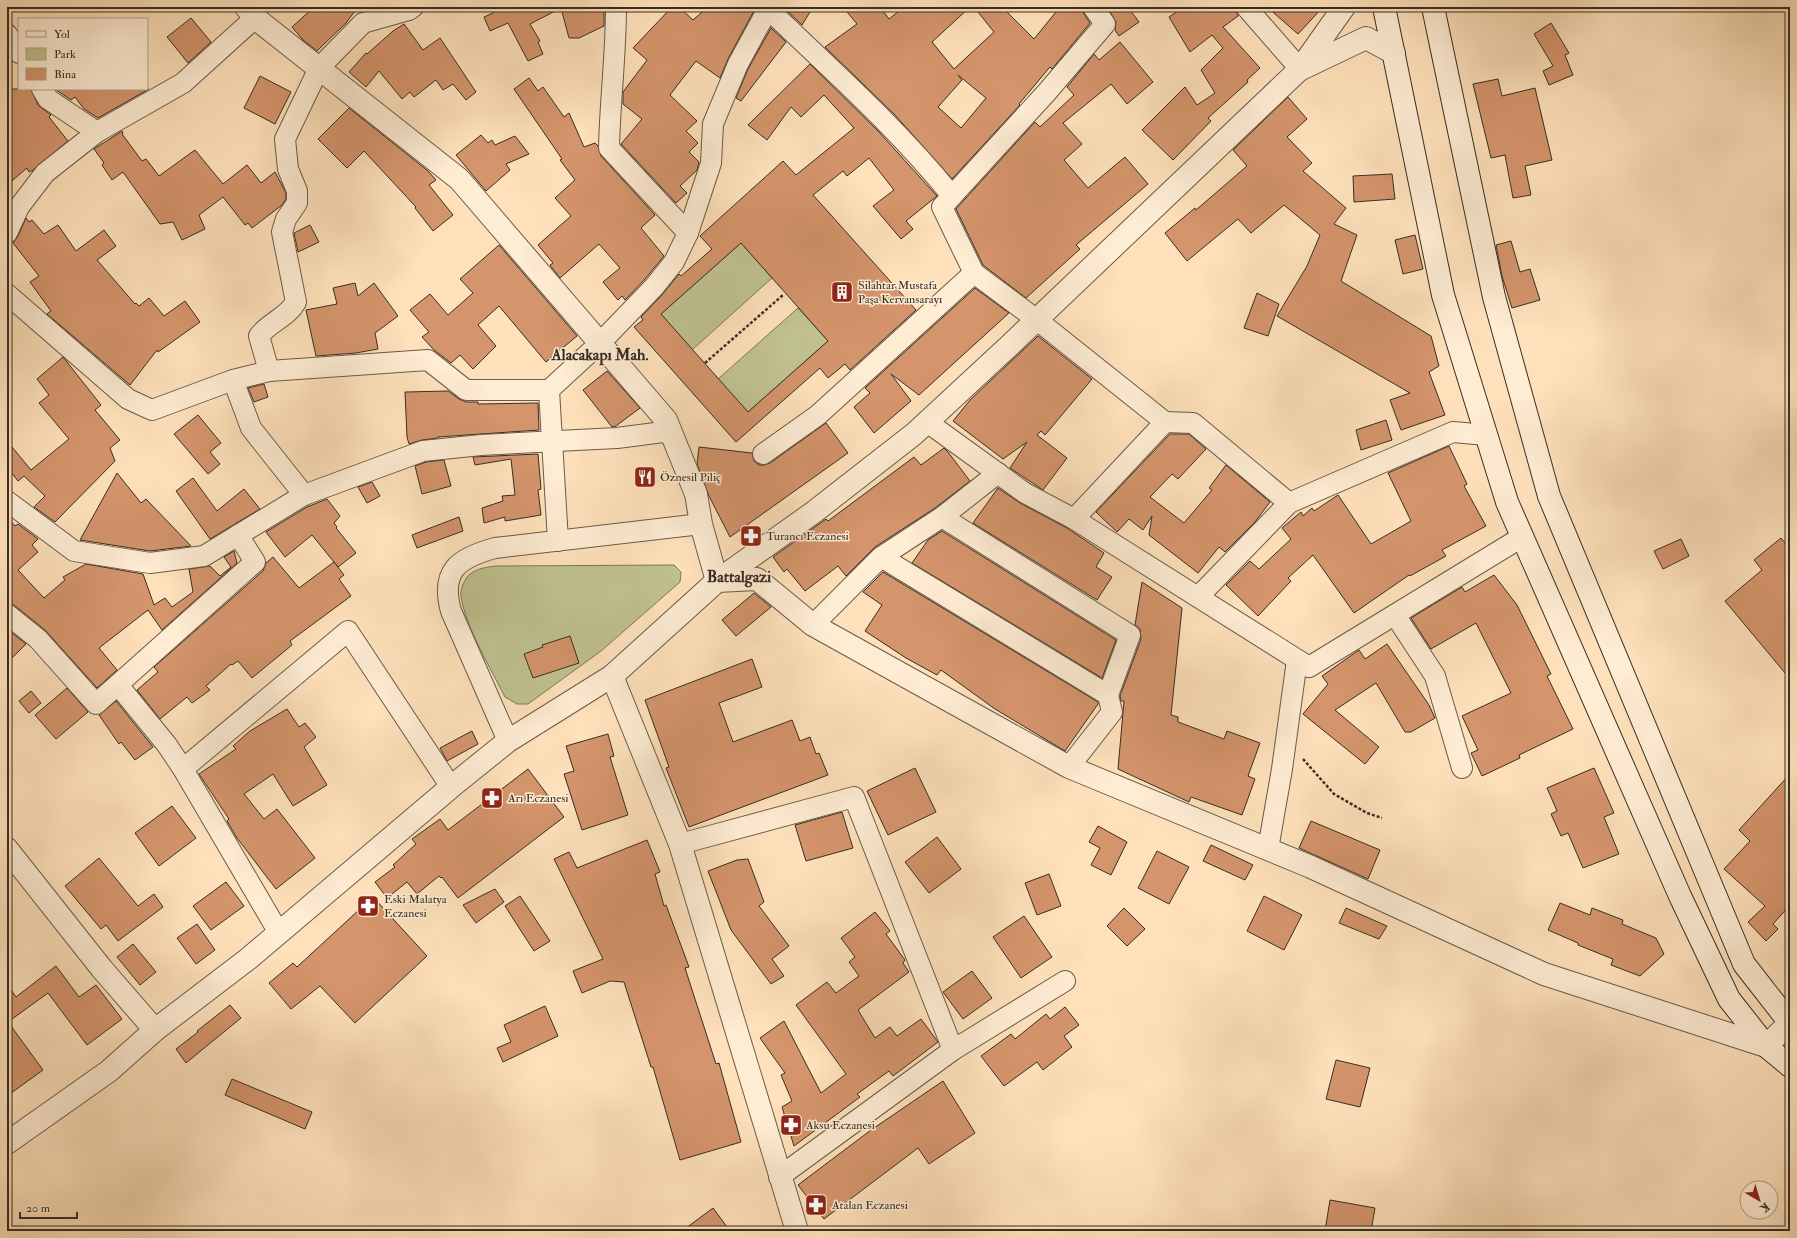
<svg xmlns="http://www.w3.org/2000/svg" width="1797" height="1238" viewBox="0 0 1797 1238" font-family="'IM FELL Double Pica',serif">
	<rect width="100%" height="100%" fill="#fee1bb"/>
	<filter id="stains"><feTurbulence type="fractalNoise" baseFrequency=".005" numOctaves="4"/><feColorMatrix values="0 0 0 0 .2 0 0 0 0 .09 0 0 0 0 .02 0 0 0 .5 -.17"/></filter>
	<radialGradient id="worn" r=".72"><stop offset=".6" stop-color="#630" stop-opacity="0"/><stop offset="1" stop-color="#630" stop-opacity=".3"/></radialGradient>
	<!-- green -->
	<g fill="#c0c290" stroke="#7b785a">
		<path d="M741 243 772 278 692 350 661 314Z"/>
		<path d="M798 308 828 341 748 412 718 379Z"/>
		<path d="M674 565 681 572 680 582 601 651 528 704H517L505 697C491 669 465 626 461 596 460 589 465 578 470 574 478 568 488 567 496 566Z"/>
	</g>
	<!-- building -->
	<g fill="#d4946c" stroke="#362e24" fill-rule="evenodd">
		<path d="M314 7H358L346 23 317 51 303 40 292 27Z"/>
		<path d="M491 7H604V26L579 38H569L561 8 530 24 540 41 538 42 543 54 528 61 508 23 490 31 484 17 493 13Z"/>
		<path d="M672 7H679L693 20 708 7H756L728 59 720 78 696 61 670 95 697 121 686 131 698 143 689 152 699 162 697 170 680 186 687 193 676 203 621 144 642 119 623 104V92L647 60 633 48Z"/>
		<path d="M783 7H813L802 25Z"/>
		<path d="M843 7H880L889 19 904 7H970L932 42 954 69 994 32 974 7H1002L1034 39 1060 7H1082L1084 14 1090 23 1052 69 1050 67 1019 104 1020 105 952 179 895 115 825 47 857 24ZM958 75 986 98 961 128 938 107 962 80Z"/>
		<path d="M1107 7H1128L1139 22 1119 36 1115 30 1116 22Z"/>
		<path d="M1184 7H1235L1238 16 1223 27 1260 68 1247 80 1248 82 1208 118 1211 121 1173 160 1142 130 1185 87 1197 105 1215 93 1201 70 1223 48 1212 35 1190 52 1169 17Z"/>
		<path d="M1267 7H1323L1298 34Z"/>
		<path d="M191 18 211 42 188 63 167 37Z"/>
		<path d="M1551 23 1569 53 1565 55 1573 75 1549 85 1543 71 1553 66 1534 34Z"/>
		<path d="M404 24 423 50 440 38 476 92 466 100 453 84 443 90 436 80 414 97 410 92 402 99 379 71 366 87 349 72 366 53 367 54 393 31Z"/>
		<path d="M771 28 786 42 741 101 736 98 748 69Z"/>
		<path d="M1120 42 1153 82 1127 104 1111 84 1063 123 1082 144 1064 160 1088 188 1125 157 1148 184 1076 245 1080 249 1026 298 983 265 956 209 1035 122 1040 127 1074 95 1067 87 1094 54 1099 60Z"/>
		<path d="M810 64 878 131 937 196 906 221 913 229 901 239 873 206 894 190 869 158 847 176 843 171 813 195 916 310 850 370 845 364 828 378 820 368 736 442 634 327 643 320 641 317 662 295 679 274 681 276 712 249 700 236 783 161 796 175 854 128 824 95 801 117 791 107 767 140 748 125ZM741 243 828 341 748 412 661 314Z"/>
		<path d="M260 76 291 92 275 124 244 108Z"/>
		<path d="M529 78 538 91 543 87 564 117 569 113 584 147 595 143 598 146 601 156 655 215 641 228 664 256 645 279 625 300 622 296 618 300 603 282 620 268 599 244 560 278 550 265 553 263 538 245 571 216 555 198 575 180 560 160 562 159 514 89Z"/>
		<path d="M1498 79 1502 96 1535 88 1552 160 1525 166 1531 195 1513 198 1505 155 1491 158 1473 84Z"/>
		<path d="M7 89H31L38 105 51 115 49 117 68 141 33 170 29 172 27 168 7 185Z"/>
		<path d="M55 89H149L98 118 84 109 75 97 71 100Z"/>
		<path d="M1288 97 1307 119 1287 137 1312 163 1303 171 1346 208 1334 224 1357 235 1341 281 1431 336 1439 366 1429 372 1445 415 1401 430 1390 400 1410 393 1277 316 1307 266 1320 235 1284 205 1251 233 1238 219 1187 261 1165 233 1195 208 1196 210 1247 166 1233 150Z"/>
		<path d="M349 108 428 171 436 180 429 185 453 215 433 231 415 208 416 207 364 151 347 168 318 139Z"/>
		<path d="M122 131 123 133 122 134 142 161 146 159 159 176 195 150 223 184 247 165 261 183 275 172 286 193V199L282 205 252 228 248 223 245 225 223 197 199 215 205 229 182 240 173 222 160 224 123 172 112 180 102 165 104 163 94 149Z"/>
		<path d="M481 135 488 143 492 140 495 145 515 136 529 154 506 164 510 170 486 191 456 155Z"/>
		<path d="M1392 174 1395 199 1354 202 1353 176Z"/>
		<path d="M26 218 29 222 32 220 44 234 58 225 76 251 104 230 116 246 97 260 135 304 136 303 139 306 149 298 164 316 185 301 200 322 158 352 157 350 130 385 47 314 51 311 30 282 39 276 13 243 17 238Z"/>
		<path d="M310 225 319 242 298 252 294 233Z"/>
		<path d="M1415 235 1423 269 1403 274 1395 240Z"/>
		<path d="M1511 241 1520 272 1530 269 1540 300 1512 308 1502 276 1496 245Z"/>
		<path d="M499 245 577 336 546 362 499 306 478 325 496 346 473 369 460 355 451 363 434 350 422 337 429 332 410 310 430 294 448 315 473 293 460 279Z"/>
		<path d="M355 283 358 296 374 283 398 316 375 333 378 349 356 353 316 356 306 310 337 304 333 288Z"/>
		<path d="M975 288 1009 313 919 395 891 374 911 401 874 433 854 407 870 393 865 388Z"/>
		<path d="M1257 293 1279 304 1268 336 1244 328Z"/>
		<path d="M1038 336 1092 379 1045 435 1041 431 1037 435 1067 458 1043 490 1010 468 1027 442 1003 459 953 421 970 400Z"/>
		<path d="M63 357 101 405 95 410 120 440 110 448 115 461 55 522 34 507 45 496 24 476 18 481 7 467V441L31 470 69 439 39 403 49 395 37 379Z"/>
		<path d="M607 371 640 408 616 426 612 427 583 390Z"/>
		<path d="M264 384 268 397 254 402 248 388Z"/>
		<path d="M448 391 459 399 466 402H478V404L538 403 539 430 438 437V438L422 440 409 444 407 437 405 392Z"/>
		<path d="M198 415 221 443 210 452 220 464 208 474 174 434Z"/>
		<path d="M1386 420 1392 440 1361 450 1356 430Z"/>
		<path d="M826 423 848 453 730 537 709 496 697 464 699 447 752 453 754 461 759 465H764L770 463Z"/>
		<path d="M1170 434H1189L1206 449 1178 479 1172 474 1150 497 1184 523 1212 490 1209 488 1226 465 1270 502 1255 522 1225 552 1219 547 1198 573 1149 535 1152 516 1143 530 1129 519 1117 532 1096 512Z"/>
		<path d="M1449 446 1467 484 1464 486 1486 526 1442 550 1446 556 1410 576 1409 575 1354 613 1313 555 1288 578 1291 581 1258 616 1226 585 1250 561 1259 569 1291 539 1282 528 1301 512 1303 516 1312 508 1314 511 1338 495 1371 544 1411 521 1388 473Z"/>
		<path d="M944 448 948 452 970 481 935 508 875 547 846 576 838 566 805 591 787 569 784 572 773 557 826 519 828 521 914 457 921 465Z"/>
		<path d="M538 454 541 489 538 490 541 515 505 521V517L484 523 482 508 503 501 502 496 515 495 511 459 475 465 473 457Z"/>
		<path d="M444 460 451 486 422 494 415 466 426 462Z"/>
		<path d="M117 473 141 503 146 499 191 546 150 551 80 540Z"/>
		<path d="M193 478 217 511 244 489 260 509 210 539 176 491Z"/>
		<path d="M372 482 380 496 367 503 358 487Z"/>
		<path d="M998 488 1020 503 1067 528 1104 553 1096 567 1112 577 1097 600 973 523Z"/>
		<path d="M327 499 340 516 334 523 337 527 336 528 356 553 338 567 312 535 285 557 266 532 307 507Z"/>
		<path d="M7 517 15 526 18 524 38 539 32 545 38 552 18 570 44 598 65 580 63 577 86 564 143 574 154 605 165 598 172 607 193 592 189 569 210 566 220 576 231 567 224 557 234 551 237 563 162 630 148 610 99 648 117 670 97 688 45 630 14 605 7 603Z"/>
		<path d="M459 517 463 531 417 548 412 535Z"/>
		<path d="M942 531 1116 640 1102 678 912 563 928 540Z"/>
		<path d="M1781 538 1790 549V679L1725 601 1762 570 1754 560Z"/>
		<path d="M1681 539 1689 556 1663 569 1654 551Z"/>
		<path d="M273 557 299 588 334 562 344 575 339 579 351 596 290 641 292 645 252 678 238 661 232 665 231 664 206 686 210 690 192 703 187 697 160 719 137 690 158 672 154 667 263 571 266 563Z"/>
		<path d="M883 572 1098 702V704L1065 751 995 709 941 670 937 675 906 658 865 631 882 605 863 592Z"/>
		<path d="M1494 575 1517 605 1551 674 1547 676 1573 729 1519 755 1520 758 1482 776 1471 753 1478 750 1462 716 1511 693 1476 623 1431 649 1411 618 1462 587 1465 592Z"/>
		<path d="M1142 582 1182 608 1171 715 1178 717V722L1224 739 1227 731 1260 743 1248 776 1255 779 1242 815 1191 797 1189 802 1118 769 1124 701H1121L1120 696 1141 639 1140 629 1135 625Z"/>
		<path d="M754 593 771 607 736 636 722 620Z"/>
		<path d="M7 629 26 644 7 663Z"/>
		<path d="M570 636 579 663 533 678 524 654 543 647 542 645Z"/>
		<path d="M1387 644 1429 705 1435 718 1411 732H1405L1376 683 1335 710 1379 747 1365 764 1303 714 1328 684 1322 676 1359 650 1365 659Z"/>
		<path d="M752 659 762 687 719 703 733 742 792 720 800 741 810 737 816 754 819 753 828 775 689 827 666 768 669 767 645 700Z"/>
		<path d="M67 688 88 712 56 739 35 715Z"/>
		<path d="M31 691 41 703 29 713 19 701Z"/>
		<path d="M116 701 153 747 135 760 121 742 119 744 99 715Z"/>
		<path d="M287 709 299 727 305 723 316 737 304 747 327 785 293 806 273 774 244 794 264 819 277 809 315 858 276 889 237 838 227 821 229 819 199 774 236 749 233 746 250 731Z"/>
		<path d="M472 731 478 744 447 761 440 748Z"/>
		<path d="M608 734 614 756 610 757 628 815 582 830 564 774 574 771 566 746Z"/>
		<path d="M915 768 936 812 888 835 867 791Z"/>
		<path d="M1594 768 1614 813 1604 817 1619 854 1583 868 1568 833 1561 836 1551 814 1557 811 1547 788Z"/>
		<path d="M528 769 564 817 458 898 442 877 441 878 439 876 417 894 407 882 387 898 375 882 395 867 393 865 416 844 412 839 440 819 448 830Z"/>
		<path d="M1790 774V905L1773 924 1778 929 1766 941 1748 922 1765 906 1724 869 1750 841 1739 830Z"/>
		<path d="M172 806 196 838 159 866 135 833Z"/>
		<path d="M842 812 853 848 806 861 795 825Z"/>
		<path d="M1311 821 1380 850 1368 879 1299 848Z"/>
		<path d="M1098 826 1127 842 1111 875 1091 865 1100 848 1089 842Z"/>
		<path d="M937 837 961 869 929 893 905 862Z"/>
		<path d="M647 840 660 872 655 874 664 906 666 905 689 967 685 968 716 1064 719 1063 741 1142 680 1160 653 1067H651L624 982 610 981 582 993 573 971 603 959 554 859 569 852 577 868Z"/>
		<path d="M1211 845 1253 865 1245 880 1203 861Z"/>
		<path d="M1157 851 1189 867 1169 904 1138 888Z"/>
		<path d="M99 858 138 906 154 894 163 907 118 941 106 925 101 929 65 886Z"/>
		<path d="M748 859 764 902 759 906 789 946 772 959 784 976 771 984 731 930 708 871 737 860Z"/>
		<path d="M1049 874 1061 906 1037 915 1025 883Z"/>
		<path d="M226 882 244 906 211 930 193 906Z"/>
		<path d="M495 889 504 902 476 923 463 905Z"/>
		<path d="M520 896 550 941 534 951 505 906Z"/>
		<path d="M1264 896 1302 915 1284 950 1247 931Z"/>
		<path d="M373 897 427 956 355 1023 320 986 291 1009 269 983 293 963 297 967Z"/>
		<path d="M1560 903 1590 915 1592 908 1623 920 1622 924 1656 938 1664 954 1640 976 1611 965 1613 959 1578 945V943L1548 930Z"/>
		<path d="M1124 908 1145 929 1127 946 1107 926Z"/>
		<path d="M1346 908 1387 926 1379 939 1339 923Z"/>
		<path d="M875 912 890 931 886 934 905 960 903 963 909 972 858 1010 875 1038 890 1027 897 1036 921 1019 938 1042 893 1076 889 1071 857 1094 860 1097 794 1146 782 1107 792 1101 781 1075 785 1073 760 1038 784 1021 821 1093 846 1074 796 1005 827 982 836 993 859 976 849 962 855 957 841 938Z"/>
		<path d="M1024 916 1052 957 1021 978 993 937Z"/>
		<path d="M197 924 215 950 196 964 177 938Z"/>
		<path d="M133 944 156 972 140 985 117 957Z"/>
		<path d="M56 966 79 997 96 985 122 1019 87 1045 48 993 8 1022 43 1070 7 1096V984L16 997Z"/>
		<path d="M972 971 992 998 963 1019 943 992Z"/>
		<path d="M230 1005 241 1018 186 1063 176 1049 198 1032 197 1031Z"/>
		<path d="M545 1006 558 1036 503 1062 497 1048 511 1042 504 1025Z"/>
		<path d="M1065 1007 1079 1025 1064 1036 1072 1047 1043 1070 1037 1062 1004 1086 981 1056 1011 1034 1015 1039 1046 1014 1050 1019Z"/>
		<path d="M1336 1060 1370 1068 1360 1107 1326 1099Z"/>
		<path d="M232 1079 312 1112 305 1129 225 1095Z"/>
		<path d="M943 1081 975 1133 929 1164 918 1148 824 1219 798 1185 871 1130Z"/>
		<path d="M1330 1200 1375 1208 1371 1231H1325Z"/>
		<path d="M713 1208 730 1231H682Z"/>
	</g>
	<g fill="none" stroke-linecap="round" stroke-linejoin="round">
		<!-- minor casing -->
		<g stroke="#685b4a" stroke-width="22">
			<g id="minor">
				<path d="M616 7C616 54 610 101 609 148L688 233"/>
				<path d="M1246 7 1300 69"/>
				<path d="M768 9C831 69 897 128 952 196L1047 92 1105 24 1093 7"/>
				<path d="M7 34 19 53"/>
				<path d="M42 89 48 99 97 132 183 83 255 18"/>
				<path d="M952 196 942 207 974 273 1037 320 1165 422 1074 519"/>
				<path d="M7 233 19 207 45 173 97 132"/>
				<path d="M7 294 128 399 152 410 233 380 269 371 428 360 466 390H549"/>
				<path d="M269 371 259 336C269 322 287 318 296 302L282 232 286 219 297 203V191L288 169 285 139 319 68 363 23 409 10 413 7"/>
				<path d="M927 422 1025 493 1074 519 1309 667 1522 537"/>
				<path d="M1165 422 1193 423 1289 503"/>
				<path d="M763 454 818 415 974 273"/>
				<path d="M304 495 423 451 481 445 617 438 671 431"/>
				<path d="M7 501 74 551 150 563 204 556 304 495 251 428 233 380"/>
				<path d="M558 541 549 390 600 343 654 287 674 262 688 233 711 163 713 124 738 64 769 7"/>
				<path d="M881 557 942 517"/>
				<path d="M1198 597 1289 503 1453 432 1486 435"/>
				<path d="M7 614 38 639 96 704 255 562 238 535"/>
				<path d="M1395 615 1435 676 1462 768"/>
				<path d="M813 625 881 557 1108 695 1130 635 942 517 998 473"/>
				<path d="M118 685 167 745 183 769"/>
				<path d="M508 741 451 611C440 571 458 558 495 548L701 524"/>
				<path d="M1069 767 1112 712 1108 695"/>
				<path d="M680 844 854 797 953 1050 779 1177"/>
				<path d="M1268 849 1282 769 1297 660"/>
				<path d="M279 933 183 769 348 631 451 787"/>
				<path d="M953 1050 1065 981"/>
			</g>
		</g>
		<!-- tertiary casing -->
		<g stroke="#685b4a" stroke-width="24">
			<g id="tertiary">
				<path d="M246 7 255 18 459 179 666 420 696 494 701 524 717 581 757 579 813 625 1069 767 1311 867 1544 974 1766 1046 1790 1023"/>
				<path d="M1301 69 1366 38 1394 53"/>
				<path d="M612 676 680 844 797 1231"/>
				<path d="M7 849 102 969 155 1030"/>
				<path d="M7 1143 109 1071 155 1030 248 959 451 787 508 741 612 676 717 581 814 512 914 434 1009 346 1300 69 1344 7"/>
			</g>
		</g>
		<!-- secondary casing -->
		<g stroke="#362e24" stroke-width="24">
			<g id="secondary">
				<path d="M1384 7 1443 295 1507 502 1680 896 1729 999 1766 1046 1790 1066"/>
				<path d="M1433 7 1494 297 1549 496 1744 964 1790 1023"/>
			</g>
		</g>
		<!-- path -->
		<g stroke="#362e24" stroke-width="2.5" stroke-dasharray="3 2" stroke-linecap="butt">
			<path d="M705 363 783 295"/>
			<path d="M1303 759 1334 794 1367 813 1382 818"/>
		</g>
		<!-- minor -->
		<use href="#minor" stroke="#feecd3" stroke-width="20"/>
		<!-- tertiary -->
		<use href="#tertiary" stroke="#feecd3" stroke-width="22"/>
		<!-- secondary -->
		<use href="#secondary" stroke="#feecd3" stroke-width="22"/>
	</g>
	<!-- icons -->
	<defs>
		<g id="building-square" transform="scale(1.15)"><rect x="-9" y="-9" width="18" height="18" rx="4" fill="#8f2418" stroke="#feecd3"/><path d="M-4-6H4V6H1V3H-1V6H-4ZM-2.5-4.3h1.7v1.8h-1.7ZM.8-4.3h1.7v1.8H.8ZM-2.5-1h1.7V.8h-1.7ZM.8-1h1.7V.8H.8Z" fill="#fff"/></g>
		<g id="restaurant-square" transform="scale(1.15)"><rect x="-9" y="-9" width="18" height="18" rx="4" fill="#8f2418" stroke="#feecd3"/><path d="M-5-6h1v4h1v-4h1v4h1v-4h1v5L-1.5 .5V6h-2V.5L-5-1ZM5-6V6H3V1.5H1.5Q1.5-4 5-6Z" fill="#fff"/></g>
		<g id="pharmacy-square" transform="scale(1.15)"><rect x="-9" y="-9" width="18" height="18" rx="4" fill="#8f2418" stroke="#feecd3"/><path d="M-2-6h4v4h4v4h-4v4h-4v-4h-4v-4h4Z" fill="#fff"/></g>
	</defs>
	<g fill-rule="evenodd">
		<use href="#building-square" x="842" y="292"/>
		<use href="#restaurant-square" x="645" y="477"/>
		<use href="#pharmacy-square" x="751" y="536"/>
		<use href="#pharmacy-square" x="492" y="798"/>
		<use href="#pharmacy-square" x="368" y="906"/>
		<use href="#pharmacy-square" x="791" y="1125"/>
		<use href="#pharmacy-square" x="816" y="1205"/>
	</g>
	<g text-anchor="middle" stroke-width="3" stroke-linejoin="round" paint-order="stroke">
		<!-- poi labels -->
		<g font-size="12" fill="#362e24" stroke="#feecd3" text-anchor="start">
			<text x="858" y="289">Silahtar Mustafa<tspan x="858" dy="14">Paşa Kervansarayı</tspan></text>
			<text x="660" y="481">Öznesil Piliç</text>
			<text x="766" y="540">Turancı Eczanesi</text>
			<text x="508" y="802">Arı Eczanesi</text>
			<text x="384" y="903">Eski Malatya<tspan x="384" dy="14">Eczanesi</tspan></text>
			<text x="806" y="1129">Aksu Eczanesi</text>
			<text x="832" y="1209">Atalan Eczanesi</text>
		</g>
		<!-- district labels -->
		<g font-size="16" font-weight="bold" fill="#362e24" stroke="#feecd3">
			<text x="600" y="360">Alacakapı Mah.</text>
			<text x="739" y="582">Battalgazi</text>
		</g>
	</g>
	<!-- margin -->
	<rect width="1797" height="1238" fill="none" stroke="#fee1bb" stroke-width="24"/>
	<rect x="8" y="8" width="1781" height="1222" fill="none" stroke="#362e24" stroke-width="2"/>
	<rect x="12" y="12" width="1773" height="1214" fill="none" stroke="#362e24"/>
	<!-- legend -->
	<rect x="18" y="18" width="130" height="72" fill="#feecd3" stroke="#aea08d"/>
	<rect x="26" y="31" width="20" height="6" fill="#feecd3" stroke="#aea08d"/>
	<text x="54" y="38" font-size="12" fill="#362e24">Yol</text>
	<rect x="26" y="48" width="20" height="12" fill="#c0c290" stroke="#aea08d"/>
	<text x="54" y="58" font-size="12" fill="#362e24">Park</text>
	<rect x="26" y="68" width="20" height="12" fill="#d4946c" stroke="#aea08d"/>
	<text x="54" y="78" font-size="12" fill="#362e24">Bina</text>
	<!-- north arrow -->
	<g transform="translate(1759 1200) rotate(142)"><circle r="19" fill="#feecd3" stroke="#aea08d"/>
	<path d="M0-3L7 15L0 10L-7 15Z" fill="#8f2418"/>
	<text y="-6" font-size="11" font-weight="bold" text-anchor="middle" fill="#362e24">K</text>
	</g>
	<!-- scale -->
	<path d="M20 1212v6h57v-6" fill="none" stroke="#362e24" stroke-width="2"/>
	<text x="26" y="1212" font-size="12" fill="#362e24" stroke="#feecd3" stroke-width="3" paint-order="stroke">20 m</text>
	<rect width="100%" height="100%" filter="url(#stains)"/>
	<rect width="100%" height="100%" fill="url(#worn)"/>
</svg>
